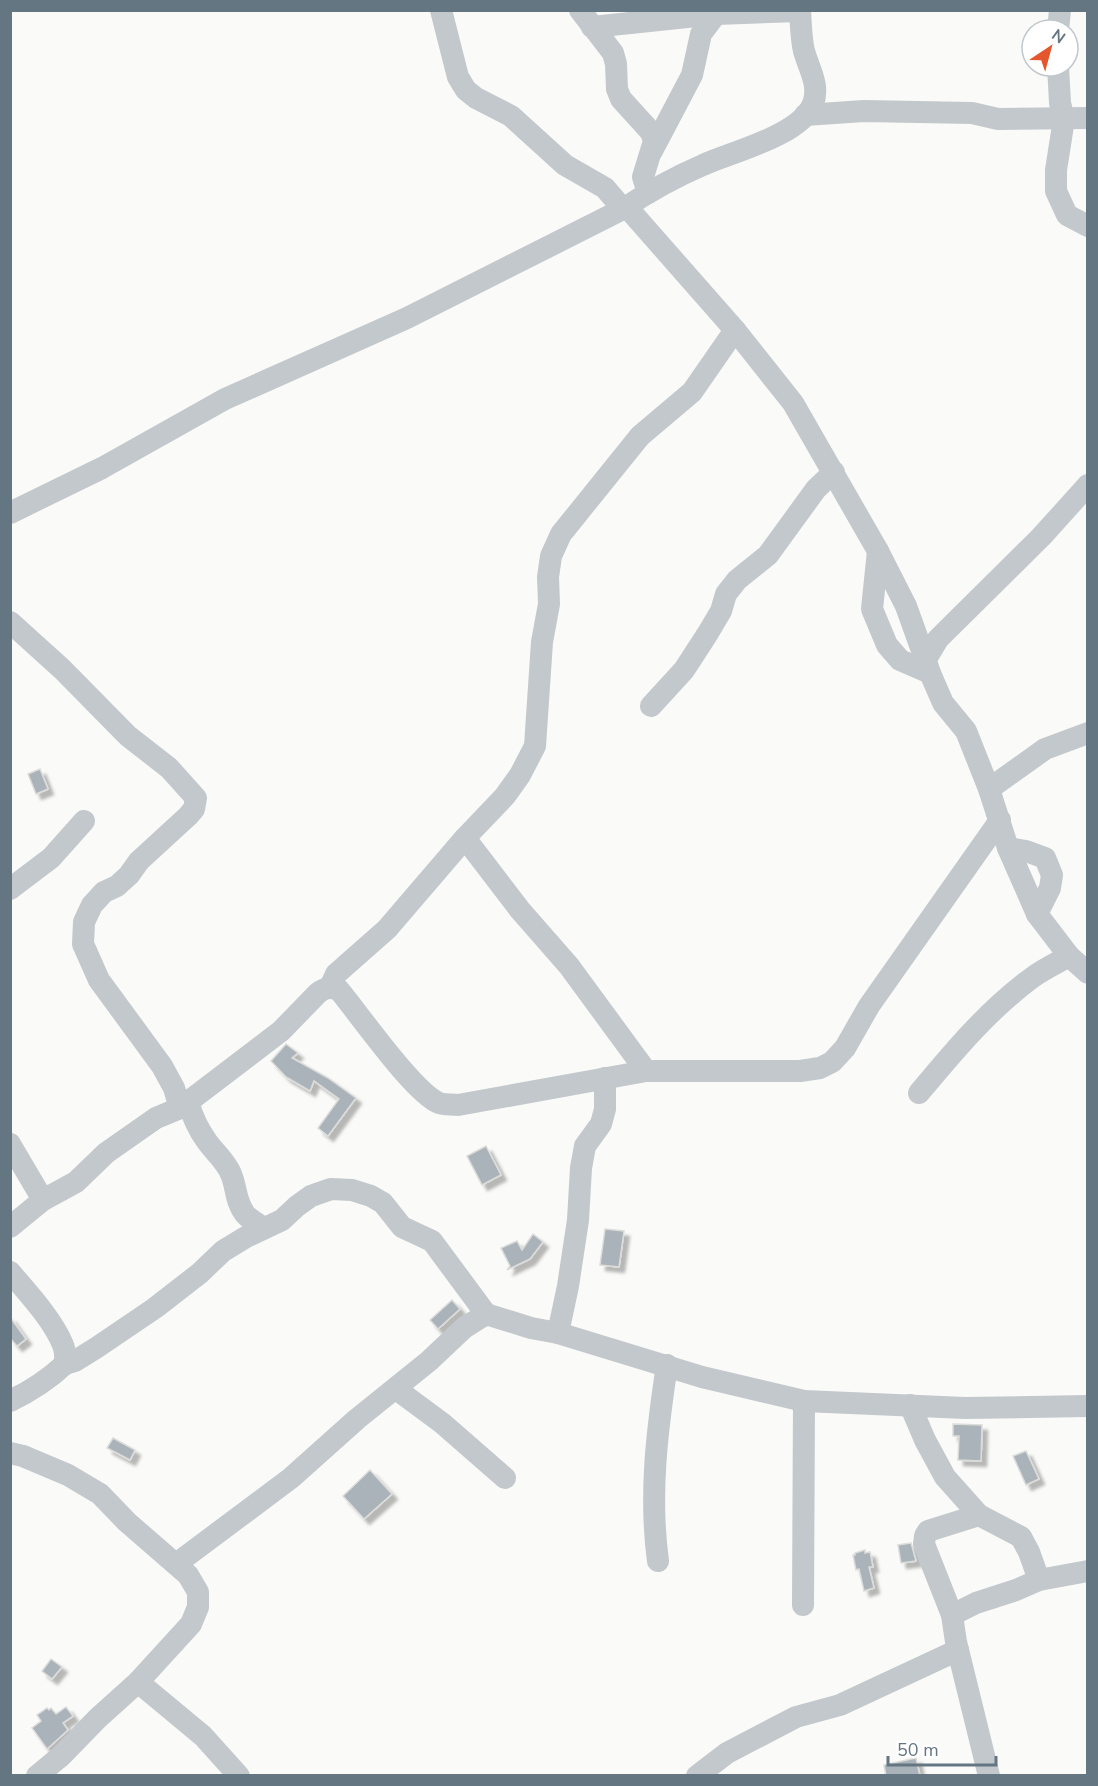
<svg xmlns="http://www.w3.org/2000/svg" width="1098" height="1786" viewBox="0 0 1098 1786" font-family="'Nunito Sans',sans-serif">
	<defs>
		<filter id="shadow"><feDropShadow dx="5.5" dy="5.5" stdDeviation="1.5" flood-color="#0004"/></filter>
	</defs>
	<rect width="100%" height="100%" fill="#fafaf8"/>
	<!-- building -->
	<g fill="#aab3b9" stroke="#dcdcda" stroke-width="1.5" filter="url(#shadow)">
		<path d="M40 769 48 789 36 794 28 774Z"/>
		<path d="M286 1044 298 1053 292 1058 328 1078 356 1098 328 1136 318 1128 339 1099 314 1081 310 1091 286 1077 271 1061Z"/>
		<path d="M486 1146 501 1175 482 1185 467 1156Z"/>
		<path d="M605 1229 624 1231 619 1267 600 1265Z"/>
		<path d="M533 1234 543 1242 530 1259 507 1270 510 1266 501 1248 517 1241 522 1250Z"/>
		<path d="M452 1300 460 1309 438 1329 430 1320Z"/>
		<path d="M10 1317 26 1339 17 1346 10 1338Z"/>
		<path d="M953 1424 982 1425 981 1461 958 1460 959 1436H953Z"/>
		<path d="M113 1438 135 1450 130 1460 107 1448Z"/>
		<path d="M1026 1451 1039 1479 1026 1485 1013 1456Z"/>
		<path d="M370 1470 392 1494 364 1519 343 1496Z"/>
		<path d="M911 1543 916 1561 901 1563 898 1545Z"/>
		<path d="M865 1550V1553L870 1552 873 1567H869L874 1588 864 1591 859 1569 856 1570 853 1555H855V1553Z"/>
		<path d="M51 1659 62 1667 52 1679 42 1671Z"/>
		<path d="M66 1707 73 1716 63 1723 68 1730 47 1749 32 1728 41 1721 37 1715 47 1708 49 1710 51 1708 56 1714Z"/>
		<path d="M916 1758 920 1776H886L884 1765Z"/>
	</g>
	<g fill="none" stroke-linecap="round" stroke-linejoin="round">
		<!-- minor -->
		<g stroke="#c3c8cc" stroke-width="22">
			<path d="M441 10 458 77 466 90 476 98 511 116 565 165 605 188 623 209"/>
			<path d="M580 10 613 53 616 64 617 89 621 99 651 132 654 141 643 177 648 193"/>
			<path d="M592 27 716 14 800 11"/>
			<path d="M1058 30 1060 10"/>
			<path d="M1058 66 1060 103 1064 119 1056 170V191L1067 215 1088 226"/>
			<path d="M805 115 864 111 972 113 998 119 1088 118"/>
			<path d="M652 151 692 75 701 34 719 10"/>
			<path d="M626 206 735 330 793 403 878 551 906 606 930 673 943 703 966 731 989 789 1008 848 1037 914 1069 956 1088 973"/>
			<path d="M10 513 102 468 225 399 407 318 623 209C648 192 675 177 703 165 731 152 800 136 813 104 820 85 809 69 804 51 801 39 801 24 800 10"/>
			<path d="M878 551 872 609 887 645 900 660 930 673"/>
			<path d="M10 622 62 669 128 736 169 768 196 798 194 809 188 816 139 861 129 875 117 886 104 892 92 905 84 922 83 944 99 980 162 1066 174 1088 180 1108"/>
			<path d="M926 659 938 639 1041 537 1088 485"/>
			<path d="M651 706 684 670 708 633 721 611 726 594 737 580 768 555 816 489 834 472"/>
			<path d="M989 789 1045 749 1088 733"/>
			<path d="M465 838 520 910 569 966 646 1071"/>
			<path d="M1008 848 1026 851 1045 858 1052 875 1050 888 1037 914"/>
			<path d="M10 889 51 858 84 821"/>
			<path d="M332 987 331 985 336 974 387 929 465 838 505 796 520 775 535 746 542 642 549 604 548 577 551 556 561 534 640 436 692 392 735 330"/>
			<path d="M919 1093C954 1051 988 1010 1033 977 1044 969 1057 963 1069 956"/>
			<path d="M188 1102C192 1115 198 1129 206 1140 214 1152 226 1161 231 1174 237 1188 235 1201 245 1214 250 1220 258 1224 264 1228"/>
			<path d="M10 1144 43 1200"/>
			<path d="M10 1227 43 1200 76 1182 106 1153 156 1118 180 1108 281 1031 318 993C326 987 330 987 339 990 359 1014 414 1093 439 1103 444 1105 452 1104 458 1105L646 1071H800L820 1068 832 1062 845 1048 869 1006 1000 820"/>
			<path d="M10 1272C28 1293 53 1320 63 1345 66 1352 65 1357 65 1364 48 1380 31 1391 10 1401"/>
			<path d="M558 1333 568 1286 578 1220 581 1168 585 1146 601 1124 605 1109V1078"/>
			<path d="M65 1364 75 1361 96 1348 155 1308 200 1273 223 1251 246 1237 282 1220 297 1206 311 1196 331 1189 352 1190 371 1196 383 1203 402 1227 432 1241 486 1314"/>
			<path d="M396 1389 442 1423 505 1478"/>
			<path d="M910 1405 925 1440 945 1477 979 1515 1021 1537 1029 1552 1039 1580"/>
			<path d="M10 1453 23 1456 68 1475 100 1494 127 1522 188 1575 198 1592V1607L191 1624 138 1682 98 1718 61 1756 37 1776"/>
			<path d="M979 1515 928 1531 925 1536 924 1544 952 1615 956 1642 989 1776"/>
			<path d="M658 1561C649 1495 657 1431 667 1365"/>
			<path d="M176 1564 291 1478 357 1419 429 1361 464 1328 486 1314 531 1328 558 1333 702 1377 804 1401 965 1408 1088 1406"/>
			<path d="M803 1605 804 1401"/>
			<path d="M952 1615 976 1603 1016 1590 1039 1580 1088 1571"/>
			<path d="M138 1682 203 1736 239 1776"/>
			<path d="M697 1776 727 1753 796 1717 840 1705 958 1650"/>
		</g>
	</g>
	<!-- border -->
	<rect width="1098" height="1786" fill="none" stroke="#657683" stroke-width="24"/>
	<!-- north arrow -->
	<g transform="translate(1050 48) rotate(36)"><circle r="28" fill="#ffffff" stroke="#c1c8cd" stroke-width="1.5"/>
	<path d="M0-4.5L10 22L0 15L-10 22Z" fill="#e4572e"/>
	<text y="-9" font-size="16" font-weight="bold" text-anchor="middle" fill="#657683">N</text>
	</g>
	<!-- scale -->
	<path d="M888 1756v9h108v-9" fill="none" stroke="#657683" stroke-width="3"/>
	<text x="897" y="1756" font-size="18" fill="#657683" stroke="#ffffff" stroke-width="4.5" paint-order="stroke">50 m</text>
</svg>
